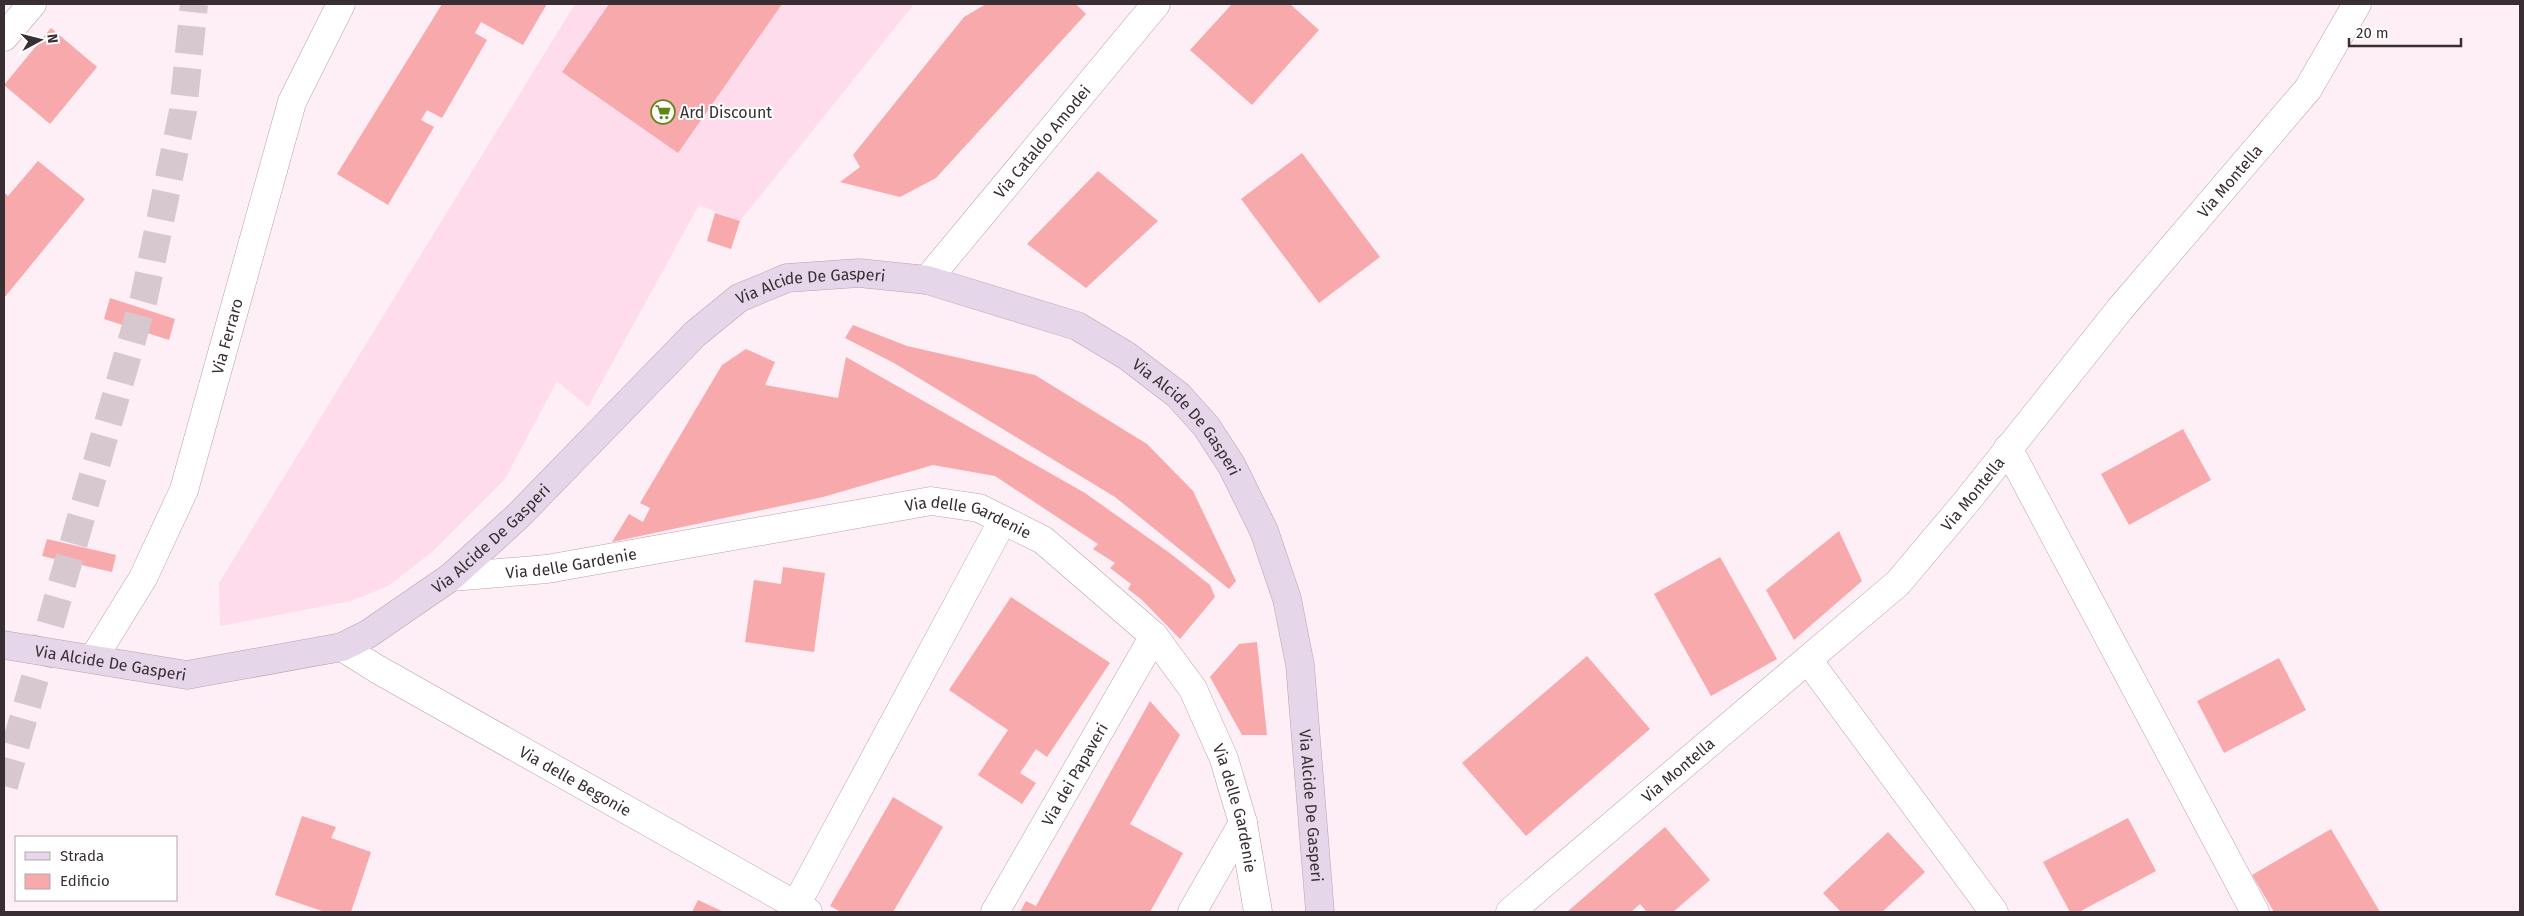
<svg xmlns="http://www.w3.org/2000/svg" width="2524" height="916" viewBox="0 0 2524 916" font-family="'Fira Sans',sans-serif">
	<rect width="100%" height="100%" fill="#feeef5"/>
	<!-- built -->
	<path fill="#fedcec" d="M575 4H914L740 221 699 205 588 407 557 381 505 479 432 552 388 586 351 601 220 626 219 583Z"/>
	<!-- building -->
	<g fill="#f8a9ac">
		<path d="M442 4H547L523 45 481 22 475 33 487 40 442 118 427 110 421 120 434 127 388 205 337 174Z"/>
		<path d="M609 4H782L678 153 562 72Z"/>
		<path d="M986 4H1076L1086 14 936 178 900 197 840 182 860 167 853 155 964 17Z"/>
		<path d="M1232 4H1290L1319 30 1252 105 1190 50Z"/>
		<path d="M51 28 97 67 50 124 4 85Z"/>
		<path d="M1302 153 1380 257 1319 303 1241 199Z"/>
		<path d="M38 161 85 199 4 298V192L8 196Z"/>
		<path d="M1098 171 1158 221 1086 288 1027 244Z"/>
		<path d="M715 213 740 221 731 249 707 241Z"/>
		<path d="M110 298 175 319 169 340 104 319Z"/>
		<path d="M853 325 907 346 1035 375 1147 444 1193 491 1236 581 1229 589 1115 497 894 363 845 338Z"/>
		<path d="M746 349 775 362 765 385 838 398 846 357 1085 493 1171 554 1210 585 1215 597 1180 639 1142 600 1128 589 1131 584 1110 568 1115 563 1093 549 1098 544 995 476 933 465 823 497 612 542 629 514 643 522 650 508 640 503 722 365Z"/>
		<path d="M2183 429 2211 480 2129 525 2101 474Z"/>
		<path d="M1839 531 1862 581 1794 640 1766 590Z"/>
		<path d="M47 539 116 555 112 572 42 556Z"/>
		<path d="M1720 557 1777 659 1711 696 1654 594Z"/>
		<path d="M783 567 825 573 814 652 745 642 754 580 781 584Z"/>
		<path d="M1011 597 1110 663 1047 757 1036 749 1020 773 1036 783 1022 804 978 775 1008 730 949 690Z"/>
		<path d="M1257 642 1267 735H1242L1210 677 1239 644Z"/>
		<path d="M1587 656 1650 729 1526 836 1462 763Z"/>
		<path d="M2279 658 2306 710 2224 753 2197 701Z"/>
		<path d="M1150 701 1180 735 1130 824 1183 853 1150 912H1020L1026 901 1036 906Z"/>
		<path d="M893 797 943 827 893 912H841L830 906Z"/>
		<path d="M302 816 336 827 331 838 371 852 351 912H325L275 895Z"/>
		<path d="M2128 818 2156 871 2079 912H2070L2043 862Z"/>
		<path d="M1665 827 1710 880 1673 912H1647L1640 904 1631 912H1567Z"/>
		<path d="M2331 829 2380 912H2274L2252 875Z"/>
		<path d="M1888 832 1925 872 1882 912H1841L1823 893Z"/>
		<path d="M698 900 724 912H692Z"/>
	</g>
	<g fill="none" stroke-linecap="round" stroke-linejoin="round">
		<!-- primary-tunnel -->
		<path stroke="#d6c8ce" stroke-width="28" stroke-dasharray="28 14" stroke-linecap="butt" d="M4 786 144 298 183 111 194 4"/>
		<!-- street casing -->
		<g stroke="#baa1ad" stroke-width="29">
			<g id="street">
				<path d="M4 37 32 4"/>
				<path id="s1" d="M927 280 1156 4"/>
				<path d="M2008 448 2255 912"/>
				<path id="s2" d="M451 577 547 569 931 501 979 508 1043 540 1154 636 1193 689 1224 759 1243 823 1258 912"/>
				<path id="s3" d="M342 647 377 669 808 912"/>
				<path id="s4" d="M93 659 143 578 184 490 292 102 341 4"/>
				<path d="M1808 660 1994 912"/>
				<path d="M796 905 1003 520"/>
				<path id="s5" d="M995 912 1154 636"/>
				<path d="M1192 912 1243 823"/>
				<path id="s6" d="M1510 912 1898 583 1967 501 2120 309 2308 89 2357 4"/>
			</g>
		</g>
		<!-- secondary casing -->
		<g stroke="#baa1ad" stroke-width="29">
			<g id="secondary">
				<path id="s7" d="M4 645 187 675 342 647 368 634 451 577 518 516 695 334 739 298 787 278 859 273 927 280 1077 326 1127 356 1178 395 1206 426 1232 466 1264 531 1287 599 1300 665 1320 912"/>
			</g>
		</g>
		<!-- street -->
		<use href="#street" stroke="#fff" stroke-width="28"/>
		<!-- secondary -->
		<use href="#secondary" stroke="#e6d6e9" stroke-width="28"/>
	</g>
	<!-- icons -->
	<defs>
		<g id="supermarket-ring" transform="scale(1.25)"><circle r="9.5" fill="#fff" stroke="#5d8712" stroke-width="1.5"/><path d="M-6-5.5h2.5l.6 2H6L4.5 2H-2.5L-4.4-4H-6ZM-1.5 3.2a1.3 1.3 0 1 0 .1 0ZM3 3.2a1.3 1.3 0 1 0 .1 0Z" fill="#5d8712"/></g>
	</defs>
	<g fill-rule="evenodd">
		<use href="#supermarket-ring" x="663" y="112"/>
	</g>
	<g text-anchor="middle" stroke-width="4" stroke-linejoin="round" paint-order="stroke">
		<!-- poi labels -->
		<g font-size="16" fill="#382e33" stroke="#fff" text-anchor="start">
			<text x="680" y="118">Ard Discount</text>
		</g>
		<!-- street labels -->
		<g font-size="16" fill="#382e33" stroke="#fff">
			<text dy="6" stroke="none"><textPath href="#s1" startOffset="180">Via Cataldo Amodei</textPath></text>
			<text dy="6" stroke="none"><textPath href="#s6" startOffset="1030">Via Montella</textPath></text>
			<text dy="6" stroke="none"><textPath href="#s7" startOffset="948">Via Alcide De Gasperi</textPath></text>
			<text dy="6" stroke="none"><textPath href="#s4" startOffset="352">Via Ferraro</textPath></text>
			<text dy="6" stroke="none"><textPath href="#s7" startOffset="1368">Via Alcide De Gasperi</textPath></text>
			<text dy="6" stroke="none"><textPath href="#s6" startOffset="625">Via Montella</textPath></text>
			<text dy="6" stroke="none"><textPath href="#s2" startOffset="526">Via delle Gardenie</textPath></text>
			<text dy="6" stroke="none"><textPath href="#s7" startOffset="528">Via Alcide De Gasperi</textPath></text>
			<text dy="6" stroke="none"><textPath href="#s2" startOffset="121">Via delle Gardenie</textPath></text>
			<text dy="6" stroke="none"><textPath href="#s7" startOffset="108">Via Alcide De Gasperi</textPath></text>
			<text dy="6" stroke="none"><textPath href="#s6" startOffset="220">Via Montella</textPath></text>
			<text dy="6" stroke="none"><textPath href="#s5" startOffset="159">Via dei Papaveri</textPath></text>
			<text dy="6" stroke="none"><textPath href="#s3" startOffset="269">Via delle Begonie</textPath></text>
			<text dy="6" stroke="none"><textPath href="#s7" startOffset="1788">Via Alcide De Gasperi</textPath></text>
			<text dy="6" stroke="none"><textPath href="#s2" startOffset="946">Via delle Gardenie</textPath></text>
		</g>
	</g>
	<!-- border -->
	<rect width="2524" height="916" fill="none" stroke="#382e33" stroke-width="10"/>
	<!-- legend -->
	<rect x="15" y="836" width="162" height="65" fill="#ffffff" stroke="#afabad"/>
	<rect x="25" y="852" width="25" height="8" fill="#e6d6e9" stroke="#afabad"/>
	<text x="60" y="861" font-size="15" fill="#382e33">Strada</text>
	<rect x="25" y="874" width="25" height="15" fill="#f8a9ac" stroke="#afabad"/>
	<text x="60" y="886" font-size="15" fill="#382e33">Edificio</text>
	<!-- north arrow -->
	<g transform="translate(40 40) rotate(83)" stroke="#ffffff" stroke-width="4" paint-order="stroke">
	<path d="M0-4L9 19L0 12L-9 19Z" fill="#382e33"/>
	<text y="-8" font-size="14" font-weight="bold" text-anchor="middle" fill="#382e33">N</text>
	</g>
	<!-- scale -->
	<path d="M2349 38v8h112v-8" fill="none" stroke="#382e33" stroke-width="2.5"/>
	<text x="2356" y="38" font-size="15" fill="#382e33" stroke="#ffffff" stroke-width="4" paint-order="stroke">20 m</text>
</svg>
